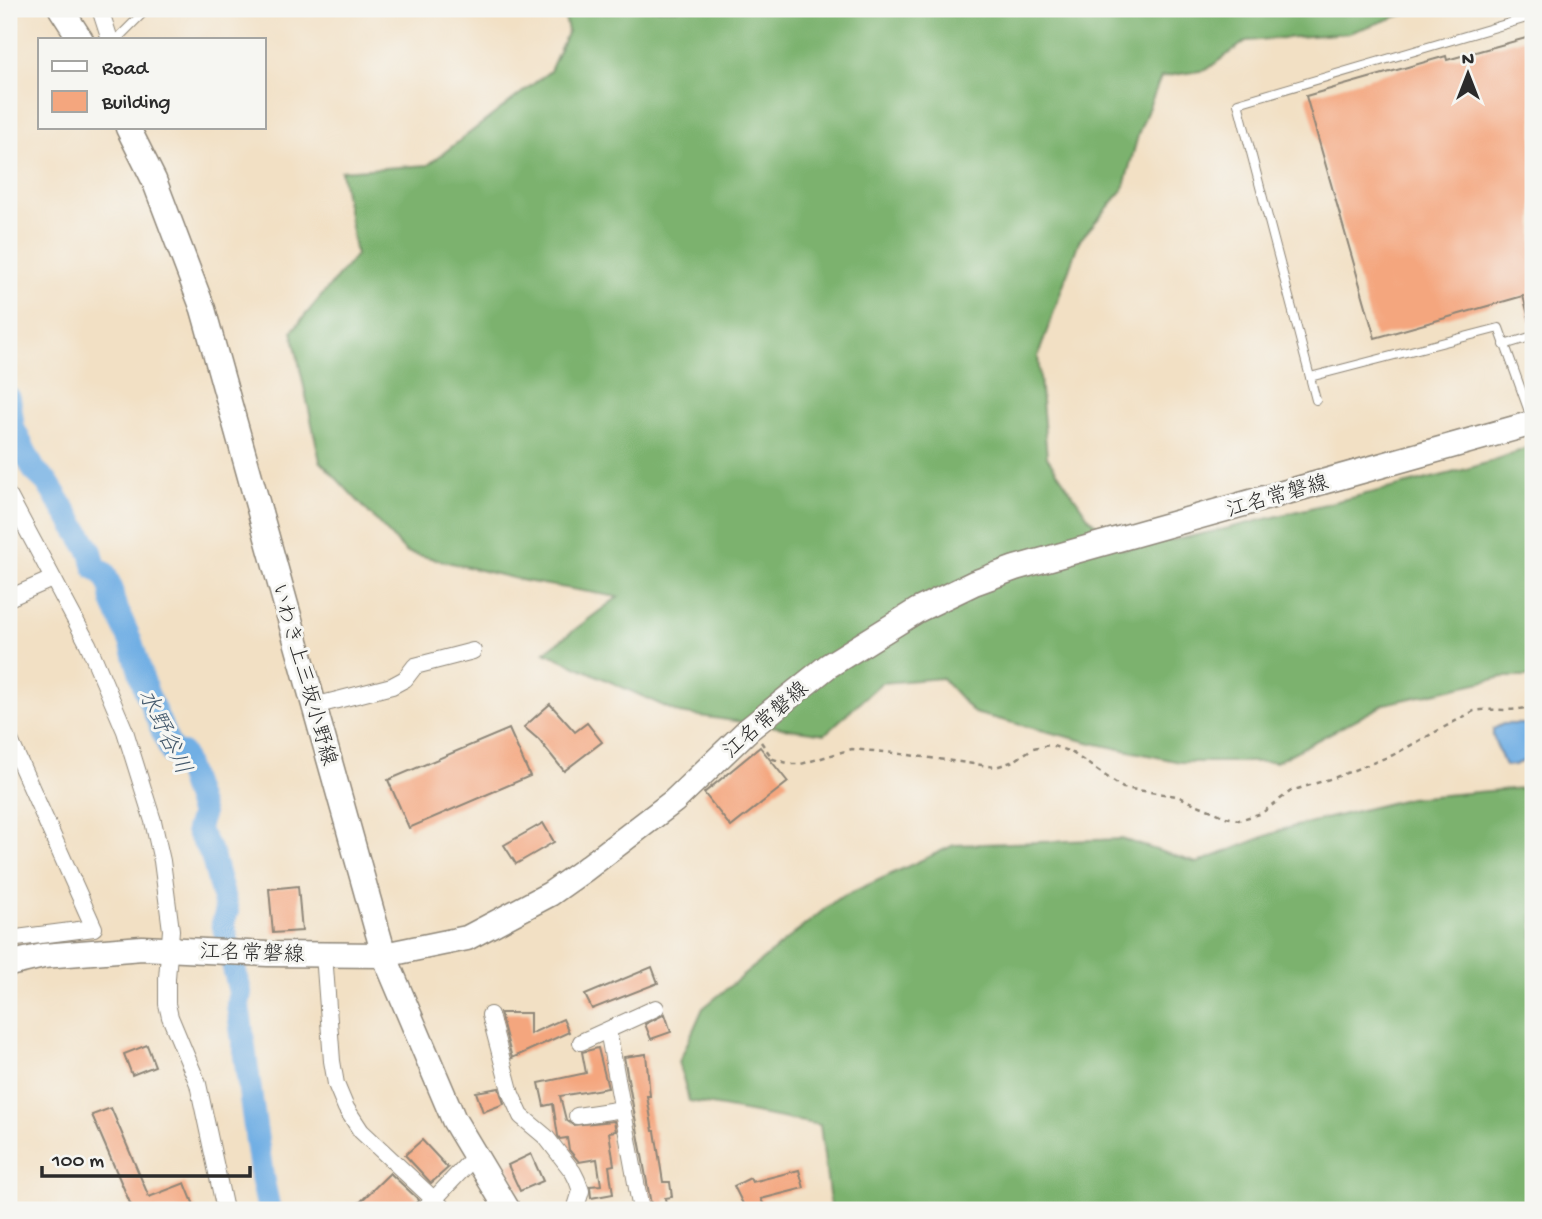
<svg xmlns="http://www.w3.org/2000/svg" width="1542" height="1219" viewBox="0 0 1542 1219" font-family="'Gochi Hand','Klee One',sans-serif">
	<rect width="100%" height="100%" fill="#f6f6f2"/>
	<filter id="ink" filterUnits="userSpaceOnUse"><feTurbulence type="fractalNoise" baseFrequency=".0143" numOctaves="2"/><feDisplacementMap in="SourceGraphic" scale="14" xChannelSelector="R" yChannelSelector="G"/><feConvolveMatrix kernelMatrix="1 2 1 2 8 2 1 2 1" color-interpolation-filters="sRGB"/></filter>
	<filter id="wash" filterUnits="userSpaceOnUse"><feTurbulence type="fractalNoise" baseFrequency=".00686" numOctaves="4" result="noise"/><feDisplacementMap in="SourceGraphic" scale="28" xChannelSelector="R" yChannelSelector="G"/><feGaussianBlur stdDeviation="1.57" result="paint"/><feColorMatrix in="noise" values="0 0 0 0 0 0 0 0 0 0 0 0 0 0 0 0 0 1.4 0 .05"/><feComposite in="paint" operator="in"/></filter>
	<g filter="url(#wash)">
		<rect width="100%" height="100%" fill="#f2e0c4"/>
		<!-- forest -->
		<g fill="#7bb26e" stroke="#536e4c" stroke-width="2">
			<path d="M563 9H1419L1349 33 1246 41 1206 70 1161 77 1139 132 1123 190 1079 241 1038 356 1047 457 1089 518 1123 549C1202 537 1280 515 1358 496 1416 481 1478 470 1533 445V677H1503L1385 704 1276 762H1180L1092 743 974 713 942 678 881 683 825 734 679 713 545 652 618 597 525 581 406 552 320 461 292 331 356 255 341 171 428 165 550 71 568 31Z"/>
			<path d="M1533 787V1210H831L820 1125 689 1101 679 1062 703 1008 837 899 954 845 1122 839 1197 863 1284 829 1410 798Z"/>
		</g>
		<!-- water -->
		<path fill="#71afe4" stroke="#4e6d88" stroke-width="2" d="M1533 724V757L1515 765 1505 766 1493 736V729L1503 724Z"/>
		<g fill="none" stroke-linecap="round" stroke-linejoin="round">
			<!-- river -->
			<path stroke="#71afe4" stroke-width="24" d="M9 399 13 428 34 470 47 482 91 552 95 568 104 573 111 588 113 601 131 642 146 691 172 753 182 754 202 815 197 830 212 855 227 911 223 923 240 992 238 1005 262 1177 269 1210"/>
		</g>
		<g id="blocks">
			<!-- building -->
			<g fill="#f4a67e">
				<path d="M1533 36V321L1530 322 1523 296 1375 338 1306 96 1446 56 1447 60Z"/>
				<path d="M550 704 575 732 587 723 602 742 564 771 539 740 524 727Z"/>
				<path d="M509 729 530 776 409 828 388 780Z"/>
				<path d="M760 747 788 782 731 827 704 793Z"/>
				<path d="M543 823 554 842 516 864 504 845Z"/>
				<path d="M298 886 302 931 273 933 269 889Z"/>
				<path d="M652 967 658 983 592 1009 585 995Z"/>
				<path d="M500 1013H530V1034L563 1019 569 1032 512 1058Z"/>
				<path d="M665 1014 671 1032 651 1039 645 1024Z"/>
				<path d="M147 1045 155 1066 132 1075 124 1054Z"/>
				<path d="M598 1048 608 1088 560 1096 566 1120 573 1125 614 1121 616 1131 609 1132 614 1165 609 1166 613 1194 591 1198 590 1186 601 1185 597 1159 579 1162 569 1150 567 1138 560 1139 558 1136 553 1104 544 1106 539 1083 586 1073 582 1052Z"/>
				<path d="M646 1054 650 1096H647L653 1131H655L663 1182H670L672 1197 665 1198 667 1210H652L624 1057Z"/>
				<path d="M499 1088 504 1104 483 1112 476 1092Z"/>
				<path d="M111 1108 149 1197 185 1183 196 1210H133L92 1115Z"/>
				<path d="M422 1140 448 1168 431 1183 405 1155Z"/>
				<path d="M531 1154 543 1181 520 1191 508 1165Z"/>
				<path d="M799 1170 804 1188 761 1199 766 1210H746L734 1186 750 1178 752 1182Z"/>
				<path d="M390 1173 419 1200 409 1210H352Z"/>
			</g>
		</g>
	</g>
	<g filter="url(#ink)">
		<use href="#blocks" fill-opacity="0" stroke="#8e8678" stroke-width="2"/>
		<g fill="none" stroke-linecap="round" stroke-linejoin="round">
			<!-- lane casing -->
			<g stroke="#8e8678" stroke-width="10">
				<g id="lane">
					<path d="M116 40 147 9"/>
					<path d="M1504 345 1533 336"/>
					<path d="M1310 377 1499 328 1532 420"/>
					<path d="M1316 400 1238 103 1533 16"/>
				</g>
			</g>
			<!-- street casing -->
			<g stroke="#8e8678" stroke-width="18">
				<g id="street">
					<path d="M100 9 110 40"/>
					<path d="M9 496 88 644 125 731 153 821 162 861 171 930 167 978V1004L170 1017 198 1084 225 1210"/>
					<path d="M9 598 52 579"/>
					<path d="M314 706 392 686 405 679 415 666 473 651"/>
					<path d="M9 738 94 928 9 939"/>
					<path d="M324 954 332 1061 336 1084 346 1108 361 1131 445 1210"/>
					<path d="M490 1015 511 1094 521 1116 546 1137 573 1172 577 1180 581 1191 575 1210"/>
					<path d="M608 1030 641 1210"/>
					<path d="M581 1042 656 1008"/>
					<path d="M577 1116 623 1109"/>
					<path d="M424 1210 475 1156"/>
				</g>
			</g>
			<!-- primary casing -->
			<g stroke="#8e8678" stroke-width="27">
				<g id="primary">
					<path d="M61 9 81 40"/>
					<path d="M128 128 154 180 203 309 384 955 454 1120 508 1210"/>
					<path d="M9 964 43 956 142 948 268 954 384 955 467 938 550 894 584 870 674 801 749 729 828 666 918 610 974 583 1015 568 1533 423"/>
				</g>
			</g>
			<!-- path -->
			<path stroke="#8e8678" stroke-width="2.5" stroke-dasharray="5 5" stroke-linecap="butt" d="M761 742 773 759 791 764H801L852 749 894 753 996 767 1014 761 1033 748 1050 745 1071 752 1123 788 1177 796 1226 817 1239 820 1262 813 1291 791 1336 777 1393 755 1474 711C1494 707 1514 714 1533 705"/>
			<!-- lane -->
			<use href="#lane" stroke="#fff" stroke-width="8"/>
			<!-- street -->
			<use href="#street" stroke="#fff" stroke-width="16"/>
			<!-- primary -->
			<use href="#primary" stroke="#fff" stroke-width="24"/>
		</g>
	</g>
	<g text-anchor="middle" stroke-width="6" stroke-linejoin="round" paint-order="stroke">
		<!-- street labels -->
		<g font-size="21" fill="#2b2b2b" stroke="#f6f6f2">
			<text transform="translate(1277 495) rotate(-16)" y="7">江名常磐線</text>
			<text transform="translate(305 674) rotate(74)" y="7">いわき上三坂小野線</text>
			<text transform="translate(765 719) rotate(-41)" y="7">江名常磐線</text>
			<text transform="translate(252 952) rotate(2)" y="7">江名常磐線</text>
		</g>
		<!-- water labels -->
		<g font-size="23" font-style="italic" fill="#44596c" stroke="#f6f6f2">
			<text transform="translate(166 731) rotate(64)" y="8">水野谷川</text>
		</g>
	</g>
	<!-- margin -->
	<rect width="1542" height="1219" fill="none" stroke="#f6f6f2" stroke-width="35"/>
	<!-- legend -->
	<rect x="38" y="38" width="228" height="91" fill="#f6f6f2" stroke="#a5a5a2" stroke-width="2"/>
	<rect x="52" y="61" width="35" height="10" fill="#ffffff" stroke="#a5a5a2" stroke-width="2"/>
	<text x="102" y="74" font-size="21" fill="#2b2b2b">Road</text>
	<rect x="52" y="91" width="35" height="21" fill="#f4a67e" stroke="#a5a5a2" stroke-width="2"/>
	<text x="102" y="108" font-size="21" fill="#2b2b2b">Building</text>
	<!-- north arrow -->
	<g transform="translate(1468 74)" stroke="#f6f6f2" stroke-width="5" paint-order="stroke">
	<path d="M0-5L12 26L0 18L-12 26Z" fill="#2b2b2b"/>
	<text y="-10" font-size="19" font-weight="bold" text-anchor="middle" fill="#2b2b2b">N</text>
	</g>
	<!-- scale -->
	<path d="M42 1166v10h208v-10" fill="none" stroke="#2b2b2b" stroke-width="3.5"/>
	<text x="52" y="1166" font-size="21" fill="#2b2b2b" stroke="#f6f6f2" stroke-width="5" paint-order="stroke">100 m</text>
</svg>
